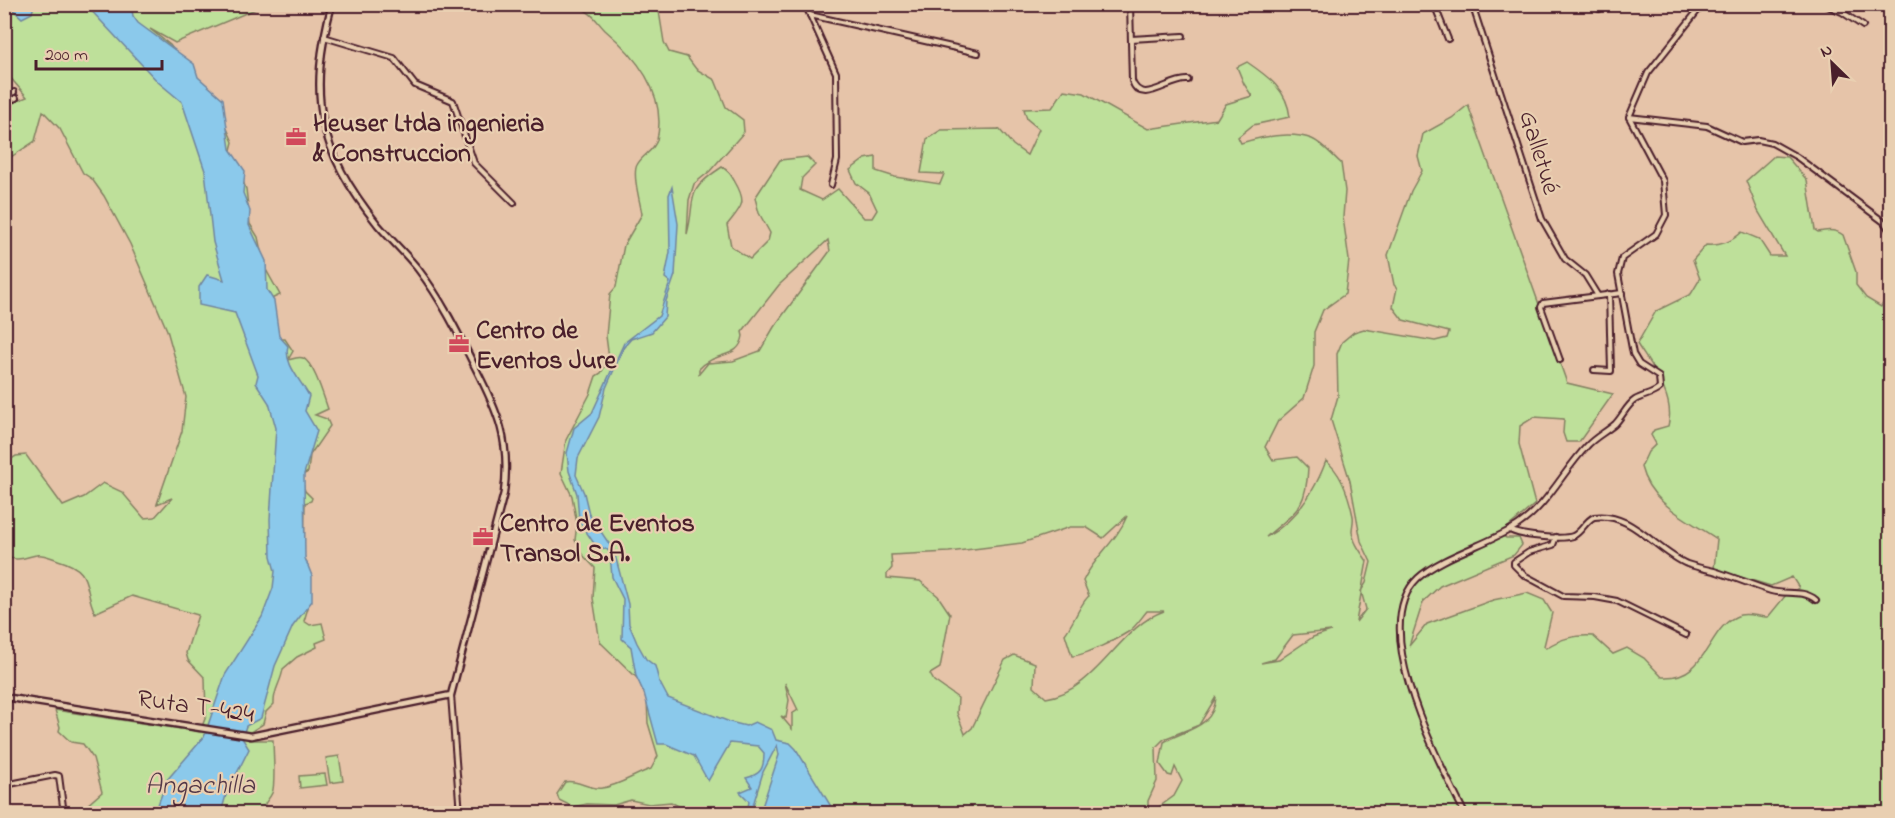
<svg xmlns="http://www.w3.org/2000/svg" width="1895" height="818" viewBox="0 0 1895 818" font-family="'Indie Flower',sans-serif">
	<rect width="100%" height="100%" fill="#e6c4a9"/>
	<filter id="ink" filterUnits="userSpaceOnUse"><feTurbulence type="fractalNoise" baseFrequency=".0167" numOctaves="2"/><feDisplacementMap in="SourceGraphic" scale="12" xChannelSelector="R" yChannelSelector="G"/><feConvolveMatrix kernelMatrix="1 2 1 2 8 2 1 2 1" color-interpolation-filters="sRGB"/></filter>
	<g filter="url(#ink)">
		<!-- green -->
		<g fill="#bee09a" stroke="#848062" stroke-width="1.5" fill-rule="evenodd">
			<path d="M5 5H265L175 43 150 29 170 45 222 117 233 142 231 150 246 189 250 224 258 237 264 266 280 295 269 300 279 339H285L293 351 288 360C292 359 299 356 303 358 314 363 324 398 328 409L315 415 327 419 330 426 310 455 308 472 301 476 305 491 312 498 311 501 305 503 304 555 307 565 308 608 304 621 310 625 322 623 326 639 316 643 317 647 297 657 283 669C281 683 273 690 274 704L266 712 263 724 249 733V740H273C273 750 276 785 272 793 268 802 262 802 265 813L94 814 87 811 85 807 102 792 93 758 83 744 71 742 59 731 60 727 55 710 200 732 206 716 205 678 188 660 186 653 198 615 132 596 95 613C82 586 95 571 58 560 51 558 43 553 36 555 23 558 17 562 5 556V463L16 456 26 455 63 506 84 497 103 483 122 492 144 518 155 517 172 498 157 504 182 431 186 397 167 330 130 244 104 196 92 179 83 173 60 129 43 111 35 141 8 159 5 174V106L27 97 8 75H5Z"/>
			<path d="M564 5H658L664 42 669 52 687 57 696 69 715 80 726 107 743 120 744 132 710 171 694 184 689 200 687 234C697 198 682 193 722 167 729 171 731 175 735 182 748 204 741 207 727 225L731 246 750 259 768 241 770 233 759 213 755 198 780 160 807 157 815 165 802 178 800 190 822 200 838 189 864 218H872L877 210 869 193 856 183 850 170 865 159 876 157V171L895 177 940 184 944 174 921 173 927 139 941 130 999 129 1013 145 1027 155 1039 129 1027 119 1024 109 1052 108 1064 90 1084 93 1148 129 1217 119 1226 104 1252 96 1244 84 1237 67 1247 62C1269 77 1287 90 1290 117L1253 125 1238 137 1241 143C1261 137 1291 131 1312 139 1322 143 1333 156 1341 163L1345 191 1343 217 1349 260 1345 294 1323 310 1314 332V366L1304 398 1278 421 1265 447 1273 460 1297 457 1308 468C1306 511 1295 511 1266 537 1296 521 1314 493 1326 461 1342 473 1349 497 1353 516 1354 521 1352 526 1352 531 1353 542 1361 552 1367 561L1356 622 1366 609 1361 591 1366 583 1371 562 1361 541 1350 481 1331 420 1338 396 1337 354 1342 342 1354 332 1364 329 1435 341 1447 338 1449 332 1403 320 1393 307 1397 288 1394 285 1388 255 1411 191 1422 171 1418 156 1423 134 1452 118 1468 105 1567 383 1613 394 1579 442H1566L1563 433 1564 419 1534 417 1520 426 1519 444 1535 504 1500 534 1506 538H1519L1522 545 1514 555 1440 586 1423 602 1409 646 1427 624 1493 600 1527 593 1544 600 1552 613 1544 646 1546 648C1561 638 1575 635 1593 636L1613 654 1627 648 1644 658 1662 677C1709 680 1706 626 1740 615 1750 613 1759 617 1768 617L1786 595 1799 588 1792 577 1771 586 1714 569 1717 539C1688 519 1650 504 1641 467L1648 452 1656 444 1651 435 1654 430 1668 426C1676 397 1652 368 1637 344L1656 311 1691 294 1700 279 1693 260 1706 245C1721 246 1731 242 1742 232L1759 239 1770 256H1785L1758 211 1746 181 1774 156 1787 157 1807 180 1815 230 1818 232C1826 230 1836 229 1843 235L1856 272V285L1866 298 1881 307 1890 292V813H1162L1159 807 1174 796 1182 781 1175 767 1172 776 1168 775 1160 764 1164 742C1186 729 1214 728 1216 697L1199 725 1164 739 1156 747 1157 781 1148 801V813L693 814 671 802 649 804 631 800 614 805 587 804 573 807 559 800 557 794 565 782C577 779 589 790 602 788 619 786 635 774 651 769L658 756 648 723 647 700 638 679 600 642 593 598 595 568 581 553 575 540 577 524 572 496 561 473 566 440 590 394 596 376 601 373 609 359 606 336 610 294 616 287 624 245 642 214C640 202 632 174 637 165 642 155 654 151 657 140 667 95 637 57 605 30 598 23 594 15 586 11 580 7 571 7 564 5ZM828 240 830 251 774 327 760 351 733 361 708 363 699 374V369C716 350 739 360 743 336L742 332 779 285ZM1127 516C1117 541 1094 557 1083 581L1089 596C1081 602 1073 624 1065 634L1072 656C1084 656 1117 639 1128 632 1135 628 1141 618 1147 611H1164C1118 627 1098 690 1046 698L1034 687 1035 663 1014 655 1005 660 972 728 965 734 957 713 958 698 934 681 930 674 940 668 950 614 938 596 920 581 887 578V574L892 568 891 555 949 552 1022 543 1070 527H1086L1103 538ZM1331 631 1313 637 1279 660 1261 663 1275 659 1293 635ZM785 683 798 710 792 714V729L781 716 786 718 789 700Z"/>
			<path d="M339 756 343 781 330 783 326 758Z"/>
			<path d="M325 774 327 785 300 788 299 776Z"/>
			<path d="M662 806 684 813H636Z"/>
		</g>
		<!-- water -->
		<g fill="#8bc9eb" stroke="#71859e" stroke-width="1.5">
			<path d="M5 4 34 5 32 13 22 18 12 9 5 14Z"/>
			<path d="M86 5H131L133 16 138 23 194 64 198 77 223 99 230 149 245 171 243 193 250 211 249 225 266 261 267 290 274 301 279 336 288 346C283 363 302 382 309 396L305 411 317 431 304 474 305 558 312 576V601L293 626 275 666 261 718 246 726 242 738 249 749 226 795 221 813H155L167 780 204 737 225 675 262 617 273 588 275 571 271 556 270 519 276 428 269 403 256 383 258 375 235 313 199 305V287L207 275 224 280 213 242 205 171 182 102 158 82Z"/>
			<path d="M672 187 678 224 675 275 666 301 665 317 652 332 631 339 624 347 606 388 599 417 578 458 576 475 584 493 589 514 614 551 628 604 629 624 637 643 646 659 655 666 659 681 668 698 730 722 746 726 755 722 772 730 776 740 790 743 796 749 835 813 775 811 760 813 779 755 777 745 763 772 751 812 747 814 749 801 740 792 752 787 746 778C761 774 764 769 764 753L758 746 730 743 708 781 694 756 666 744H658L644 693 636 676 631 647 622 639 623 599 612 577 610 554 608 550 595 545 579 521 577 494 569 471 567 453 574 428 592 413 624 343 659 316 670 282 665 278 670 252 669 195Z"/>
		</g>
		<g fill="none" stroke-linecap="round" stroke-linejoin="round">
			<!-- minor casing -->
			<g stroke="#4a1f2b" stroke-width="8">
				<g id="minor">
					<path d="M805 4 836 73 837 160 831 185"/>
					<path d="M1130 4 1132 81C1141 107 1170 78 1188 80"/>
					<path d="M1434 4 1448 39"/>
					<path d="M1472 4 1542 219 1565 259 1585 275 1598 296"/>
					<path d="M1592 4 1599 9 1608 4"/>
					<path d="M1823 4 1842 12 1863 26"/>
					<path d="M810 15 978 53"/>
					<path d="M324 37 394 58 415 85 453 101 474 163 514 203"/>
					<path d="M1131 39 1183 36"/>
					<path d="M4 95 14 92"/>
					<path d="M4 103 16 98"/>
					<path d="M1629 117 1707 126 1742 142 1758 140 1772 143 1797 157 1884 222 1890 231"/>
					<path d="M1560 360 1541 307 1543 303 1622 293"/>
					<path d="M1594 370 1611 371 1609 294"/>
					<path d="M1510 530C1520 536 1562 540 1573 536 1582 532 1585 521 1594 517 1631 511 1656 551 1687 564 1696 567 1705 569 1714 571 1733 577 1752 585 1771 591 1786 595 1803 589 1816 600"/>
					<path d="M1556 537 1553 545 1529 552 1514 562V565L1524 575 1563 596 1595 597 1617 601 1686 635"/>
					<path d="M451 695 460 814"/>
					<path d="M4 769V792"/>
					<path d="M5 785 55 775 59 776 64 814"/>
					<path d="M1465 814C1439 761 1366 627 1418 578 1442 556 1489 544 1518 525 1548 505 1563 471 1587 446 1595 437 1606 432 1615 424 1622 417 1627 405 1635 400 1643 395 1653 395 1660 388L1659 377 1639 364 1633 354 1618 274 1622 258 1656 234 1666 215 1663 181 1629 117 1648 73 1703 4"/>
				</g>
			</g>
			<!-- tertiary casing -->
			<g stroke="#4a1f2b" stroke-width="9">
				<path id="tertiary" d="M4 697 251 736 451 695 504 493C511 441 498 412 475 367 458 333 442 300 418 269 405 253 391 240 378 225 318 150 307 97 332 4"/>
			</g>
			<!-- minor -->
			<use href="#minor" stroke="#e9cfb1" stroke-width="4"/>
			<!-- tertiary -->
			<use href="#tertiary" stroke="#e9cfb1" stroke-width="4.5"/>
		</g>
	</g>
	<!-- icons -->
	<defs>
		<g id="office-bare" transform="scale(1.62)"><path d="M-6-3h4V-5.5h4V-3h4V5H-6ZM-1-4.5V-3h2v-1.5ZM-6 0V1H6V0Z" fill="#d1495b" stroke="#e9cfb1" stroke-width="2.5" paint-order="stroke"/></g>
	</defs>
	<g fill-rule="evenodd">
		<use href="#office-bare" x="296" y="137"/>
		<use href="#office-bare" x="459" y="344"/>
		<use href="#office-bare" x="483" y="537"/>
	</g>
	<g text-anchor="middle" stroke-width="4.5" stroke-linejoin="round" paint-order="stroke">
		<!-- poi labels -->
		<g font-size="26" font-weight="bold" fill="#4a1f2b" stroke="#e9cfb1" text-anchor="start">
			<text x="313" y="131">Heuser Ltda ingenieria<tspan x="313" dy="30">&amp; Construccion</tspan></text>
			<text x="476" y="338">Centro de<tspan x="476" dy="30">Eventos Jure</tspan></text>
			<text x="500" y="531">Centro de Eventos<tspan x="500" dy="30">Transol S.A.</tspan></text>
		</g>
		<!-- street labels -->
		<g font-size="26" fill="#4a1f2b" stroke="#e9cfb1">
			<text transform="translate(1541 152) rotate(73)" y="9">Galletué</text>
			<text transform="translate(196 705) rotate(8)" y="9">Ruta T-424</text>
		</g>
		<!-- water labels -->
		<g font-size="27" font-style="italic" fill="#543848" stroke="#e9cfb1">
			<text x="200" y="793">Angachilla</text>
		</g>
	</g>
	<!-- margin -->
	<rect width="1895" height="818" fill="none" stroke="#e9cfb1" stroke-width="24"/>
	<rect x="12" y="12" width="1871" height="794" fill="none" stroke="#4a1f2b" stroke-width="2" filter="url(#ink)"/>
	<!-- north arrow -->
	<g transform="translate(1832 63) rotate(335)" stroke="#e9cfb1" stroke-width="4.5" paint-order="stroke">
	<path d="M0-4.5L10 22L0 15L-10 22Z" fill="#4a1f2b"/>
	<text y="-9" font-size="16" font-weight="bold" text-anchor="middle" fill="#4a1f2b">N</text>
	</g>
	<!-- scale -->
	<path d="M36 60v9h126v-9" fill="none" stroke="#4a1f2b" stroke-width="3"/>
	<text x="45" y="60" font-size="18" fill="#4a1f2b" stroke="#e9cfb1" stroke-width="4.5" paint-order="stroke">200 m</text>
</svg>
